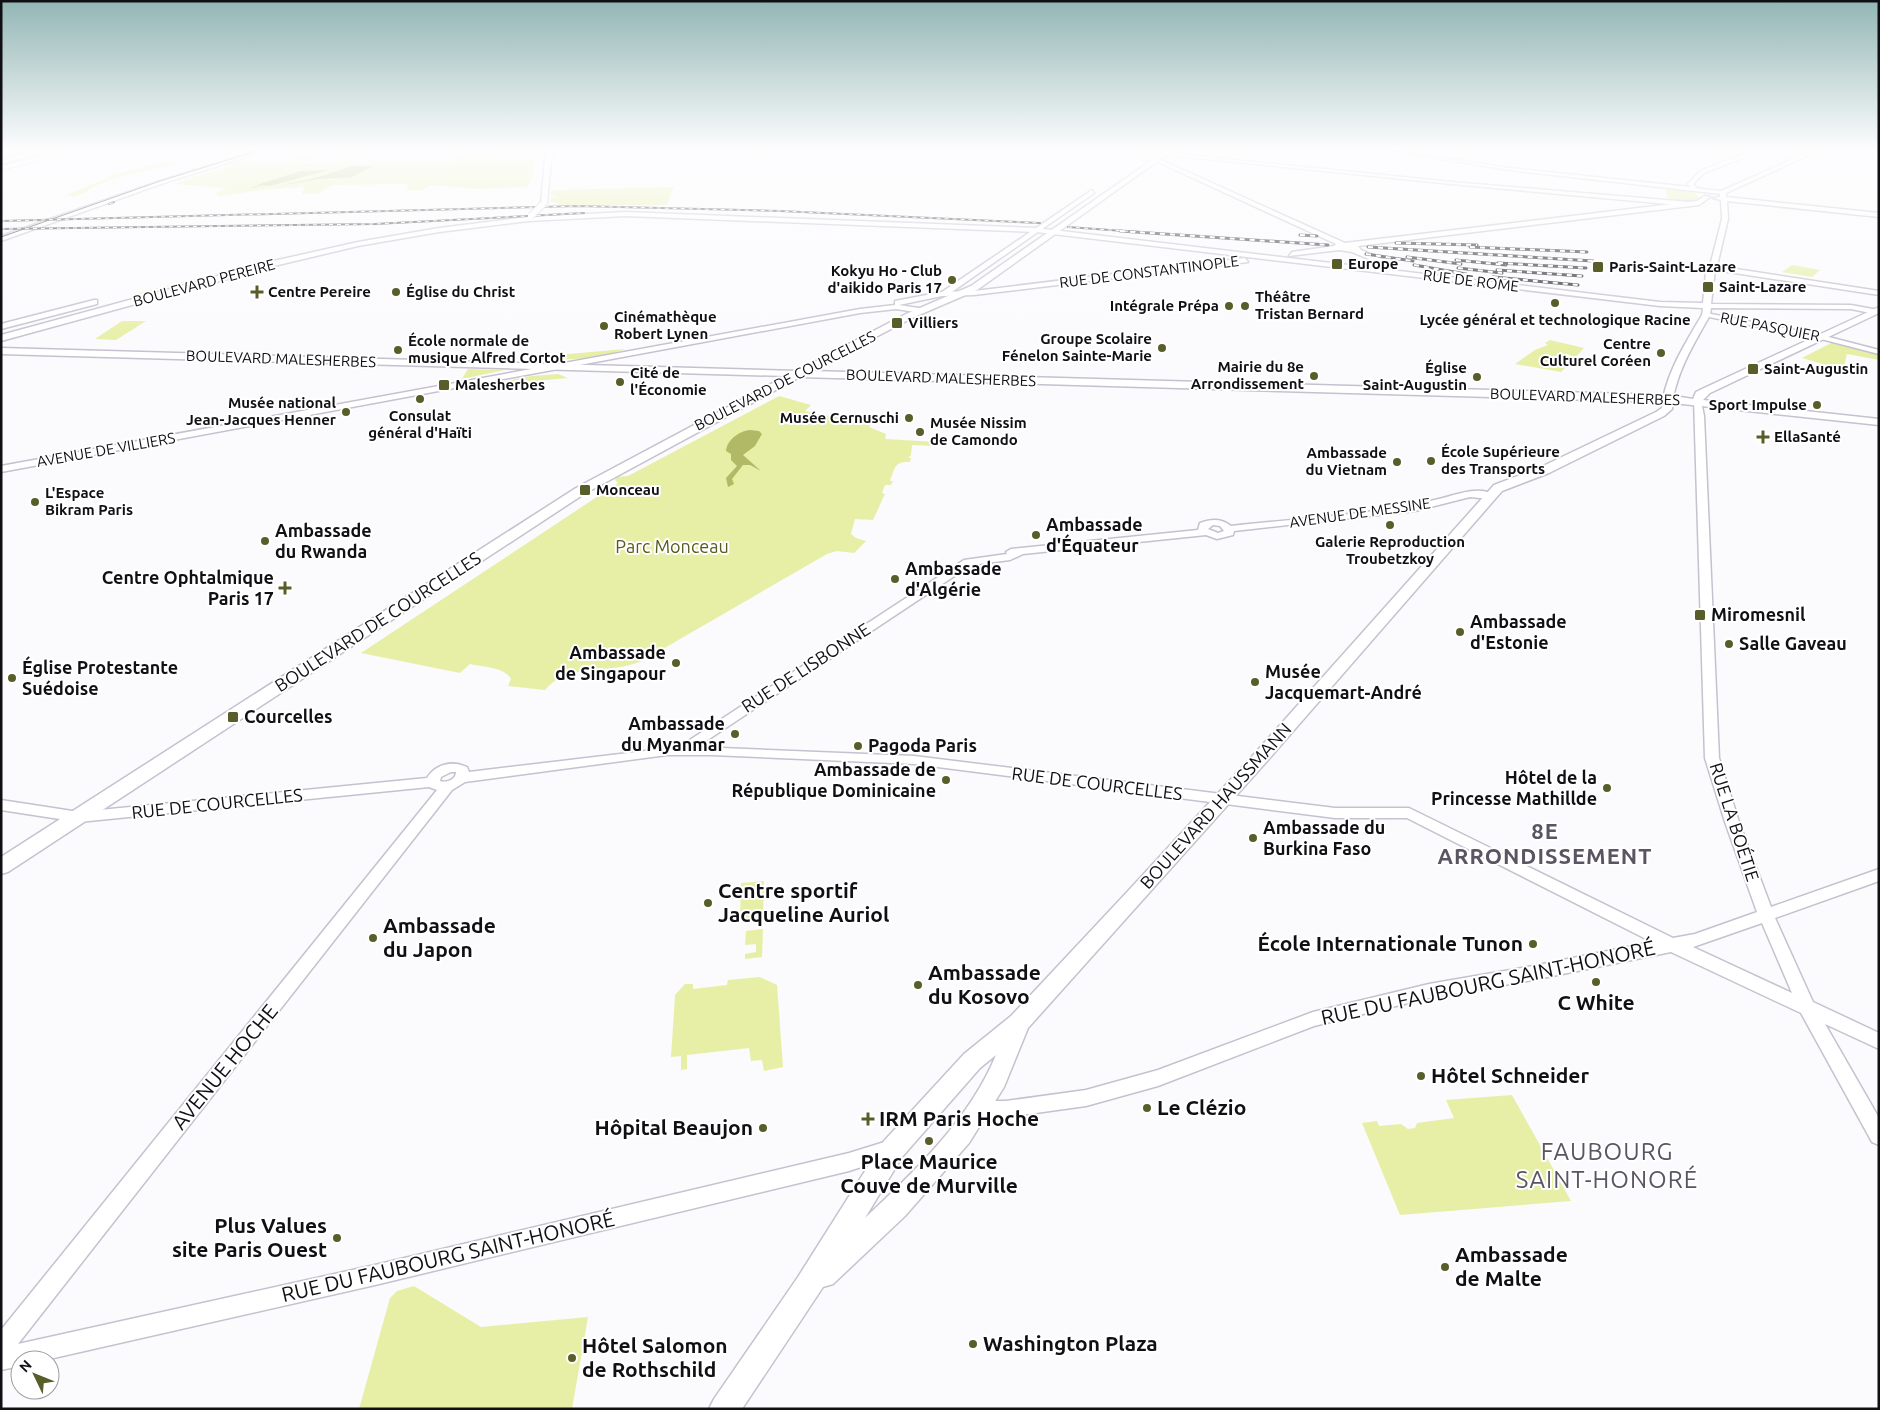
<svg xmlns="http://www.w3.org/2000/svg" width="1880" height="1410" viewBox="0 0 1880 1410" font-family="Ubuntu,sans-serif">
	<rect width="100%" height="100%" fill="#fbfafd"/>
	<!-- green -->
	<g fill="#e7efa6">
		<path d="M464 151H480L482 158 535 159 532 178 527 187 477 189 430 185 423 190H406L409 184 332 185 318 194H302L304 187 262 190 219 196 216 193 226 188 173 184 233 165 229 163 232 162 283 164 299 157H314L302 164H340L353 157 361 156 351 163 450 161Z"/>
		<path d="M171 161H187C154 171 116 173 86 191L88 192 75 196H64L112 176H106Z"/>
		<path d="M674 187 667 205H559V203L550 202 551 198 559 197 551 196V191L553 190Z"/>
		<path d="M1674 188 1695 193 1700 198C1691 204 1676 203 1667 197L1666 190Z"/>
		<path d="M322 246 135 295H131Z"/>
		<path d="M1792 265 1820 270 1812 277 1782 272Z"/>
		<path d="M122 321H146L116 340 95 339Z"/>
		<path d="M1550 340 1584 348 1572 361 1569 360 1572 356 1567 354 1564 359 1570 363 1561 372 1515 364 1535 350 1548 345 1545 343Z"/>
		<path d="M1833 342 1879 354V360L1847 354 1843 370 1802 358Z"/>
		<path d="M625 349C608 356 562 364 546 356Z"/>
		<path d="M468 369 505 370 462 379Z"/>
		<path d="M558 374 568 378 482 386 531 376Z"/>
		<path d="M779 396 811 405 805 411C827 417 848 418 870 421L874 419 869 427 886 434 885 439 937 442 936 446 912 445 911 455 908 458H911L910 462C895 461 895 467 890 481H893L891 485H885L882 493 885 494 873 520 855 519 851 534 856 538 866 541 854 553 837 551 827 554 642 661C610 675 568 662 545 690L508 686 511 679C505 667 482 667 470 664L460 673 361 653 618 483 615 480 617 477 628 476Z"/>
		<path d="M764 881 763 916 740 919 741 883Z"/>
		<path d="M763 929 762 957 745 959V954L756 952V944L745 945 746 931Z"/>
		<path d="M760 977 777 985 783 1067 764 1071 762 1060 751 1061 749 1048 687 1055V1069L681 1070V1056L671 1057 675 995 685 984H693V989L727 985 728 980Z"/>
		<path d="M1512 1095 1571 1201 1400 1215 1362 1123 1377 1121 1379 1126 1401 1124 1408 1129 1415 1128 1417 1123 1454 1118 1446 1100Z"/>
		<path d="M414 1286 481 1327 588 1317 572 1409H359L390 1298 397 1291Z"/>
	</g>
	<!-- water -->
	<g fill="#b2b966">
		<path d="M352 166H374L352 177H355L318 179 274 187 315 178Z"/>
		<path d="M330 170 269 186 257 185 300 171Z"/>
		<path d="M750 430 759 431 762 434 755 446 743 455 761 471 750 465H743L732 479 734 484 728 487 726 478 737 466 731 460V454L726 451C727 440 739 431 750 430Z"/>
	</g>
	<g fill="none" stroke-linecap="round" stroke-linejoin="round">
		<!-- stream -->
		<path stroke="#b2b966" stroke-width="1" d="M252 188 261 185"/>
		<!-- tertiary casing -->
		<g stroke="#c6c1cf" stroke-width="3">
			<g id="tertiary">
				<path d="M1393 151 1509 168 1690 187 1688 184 1700 171 1741 155 1746 151H1751L1745 157 1704 173 1693 184 1698 189 1695 191 1509 170Z"/>
				<path d="M1167 153 1452 182 1689 202 1692 204 1689 206 1452 184 1165 155Z"/>
				<path d="M1706 313 1821 335 1879 350V354L1821 339 1704 316 1703 315Z"/>
				<path d="M1694 399 1701 401 1704 416 1719 758 1739 822 1771 907 1879 869V881L1775 918 1813 1002 1879 1033V1049L1825 1024 1879 1118V1145L1872 1142 1801 1013 1671 952 1533 980 1429 998 1314 1026 1158 1086 1086 1106 1006 1117H979L973 1115 970 1109 973 1103 979 1101H1006L1086 1090 1158 1070 1313 1012 1429 984 1533 966 1652 942 1407 818H1335L914 764 712 755H667L465 782 452 790 18 1344 375 1265 849 1153 891 1140 898 1143 900 1149 898 1155 849 1171 375 1285 45 1360H20V1366L1 1370V1330L437 790 429 787 79 822 1 810V800L79 812 427 778C435 764 452 760 467 767L469 772 679 747 964 560 1007 554 1006 552 1011 549 1198 530 1200 523C1211 519 1221 518 1231 526 1300 518 1376 515 1443 498 1458 494 1482 485 1495 496L1490 499 1470 497 1415 511 1234 531 1233 535 1217 539 1206 535 1023 554 1010 560 971 565 697 747 914 756 1335 808H1409L1673 938 1695 934 1757 912 1725 822 1705 758ZM1213 525 1220 526 1224 531 1218 533 1208 529ZM451 772H456C456 780 446 783 440 781L441 777ZM1762 923 1792 993 1693 947Z"/>
			</g>
		</g>
		<!-- secondary casing -->
		<g stroke="#c6c1cf" stroke-width="3">
			<g id="secondary">
				<path d="M36 151H45L1 164V160Z"/>
				<path d="M546 151H552L547 203 544 205 541 203Z"/>
				<path d="M1811 151H1818L1726 193V197L1879 213V217L1727 201 1728 219 1717 266 1879 291V295L1715 270 1711 304 1851 305 1878 310 1879 312 1875 314 1851 309 1711 308 1710 315C1695 342 1679 367 1673 398L1668 401 1663 398C1670 367 1686 342 1702 315L1703 308 1660 306 1036 232 626 216 528 221 439 232 358 246 274 266 1 341V335L269 262 358 242 439 228 528 217 626 212 1036 228 1660 302 1703 303 1706 272 1711 262 1722 219 1721 200 1713 198 1720 197V194L1695 191 1693 188 1721 191Z"/>
				<path d="M1142 156 1159 159 1345 243 1697 201 1705 196 1710 197 1699 205 1358 246 1361 250 1396 265V269H1393L1352 252 1339 250 1289 256 1292 252 1334 246 1336 244 1156 161 1140 159Z"/>
				<path d="M1245 258 1248 262 974 295 942 296 899 305 925 309 926 311 922 313 896 309 860 313 1 472V466L860 309 895 305V301L942 292 974 291Z"/>
				<path d="M94 300H97V304L1 329V324Z"/>
			</g>
		</g>
		<!-- primary casing -->
		<g stroke="#c6c1cf" stroke-width="3">
			<g id="primary">
				<path d="M256 151H265L164 183 1 241V236L160 181Z"/>
				<path d="M1134 151H1158L1155 153Z"/>
				<path d="M1165 151 1170 152 977 290 912 318 811 371 1668 395 1693 399 1696 392 1702 389 1879 307V313L1710 393 1703 400 1879 419V425L1673 403 1672 409 1664 416 1549 473 1502 491 1268 760 1028 1028 1004 1087 969 1143 905 1216 833 1284 823 1287 742 1409H709L714 1399 798 1277 884 1141 964 1054 1011 1016 1129 890 1256 752 1494 485 1541 467 1656 412 1662 408V402L800 377 584 494 8 872 1 874V857L576 488 786 376 1 354V348L797 371 906 314 971 286ZM996 1055C970 1119 914 1172 865 1218L902 1157 980 1068Z"/>
				<path d="M1092 190 1094 193 946 296 939 294Z"/>
			</g>
		</g>
		<!-- trunk casing -->
		<g stroke="#c6c1cf" stroke-width="2">
			<path id="trunk" d="M66 151 72 152 1 170V166Z"/>
		</g>
		<!-- tertiary -->
		<use href="#tertiary" fill="#fff" fill-rule="evenodd"/>
		<!-- secondary -->
		<use href="#secondary" fill="#fff" fill-rule="evenodd"/>
		<!-- primary -->
		<use href="#primary" fill="#fff" fill-rule="evenodd"/>
		<!-- trunk -->
		<use href="#trunk" fill="#fff" fill-rule="evenodd"/>
		<!-- tram -->
		<path stroke="#2e2d32" stroke-width="1" d="M1 237 160 181 257 151"/>
		<!-- rail-far1 casing -->
		<g stroke="#2e2d32" stroke-width="2">
			<g id="rail-far1">
				<path d="M109 204 114 202"/>
				<path d="M1 221 578 206 780 211 1040 223"/>
				<path d="M1068 227 1138 232"/>
				<path d="M1 229 375 224 584 213"/>
			</g>
		</g>
		<!-- rail casing -->
		<g stroke="#2e2d32" stroke-width="3">
			<g id="rail">
				<path d="M1120 231 1328 245"/>
				<path d="M1300 235 1317 236"/>
				<path d="M1396 243 1477 245"/>
				<path d="M1368 247 1593 261"/>
				<path d="M1470 247 1587 252"/>
				<path d="M1366 254 1413 261"/>
				<path d="M1407 257 1461 264"/>
				<path d="M1456 260 1506 265"/>
				<path d="M1498 263 1586 268"/>
				<path d="M1414 265 1466 274"/>
				<path d="M1458 268 1502 273"/>
				<path d="M1497 270 1582 276"/>
				<path d="M1493 277 1578 285"/>
			</g>
		</g>
		<!-- rail-far1 -->
		<use href="#rail-far1" stroke="#fff" stroke-width="1" stroke-dasharray="4" stroke-linecap="butt"/>
		<!-- rail -->
		<use href="#rail" stroke="#fff" stroke-width="2" stroke-dasharray="5" stroke-linecap="butt"/>
		<!-- secondary-bridge casing -->
		<g stroke="#c6c1cf" stroke-width="8" stroke-linecap="butt">
			<path id="secondary-bridge" d="M531 216 544 203"/>
		</g>
		<!-- secondary-bridge -->
		<use href="#secondary-bridge" stroke="#fff" stroke-width="6"/>
	</g>
	<!-- sky -->
	<linearGradient id="sky" x2="0" y2="1"><stop stop-color="#92b6b4"/><stop offset="0.43" stop-color="#fdfdfe"/><stop offset="1" stop-color="#fdfdfe" stop-opacity="0"/></linearGradient>
	<rect width="1880" height="348" fill="url(#sky)"/>
	<!-- markers -->
	<g fill="#585d2a" stroke="#fff" stroke-width="2">
		<rect x="1331" y="258" width="12" height="12" rx="2.5"/>
		<rect x="1592" y="261" width="12" height="12" rx="2.5"/>
		<circle cx="952" cy="280" r="5"/>
		<rect x="1702" y="281" width="12" height="12" rx="2.5"/>
		<path d="M254.5 284.5h5v5h5v5h-5v5h-5v-5h-5v-5h5z"/>
		<circle cx="396" cy="292" r="5"/>
		<circle cx="1555" cy="303" r="5"/>
		<circle cx="1229" cy="306" r="5"/>
		<circle cx="1245" cy="306" r="5"/>
		<rect x="891" y="317" width="12" height="12" rx="2.5"/>
		<circle cx="604" cy="326" r="5"/>
		<circle cx="1162" cy="348" r="5"/>
		<circle cx="398" cy="350" r="5"/>
		<circle cx="1661" cy="353" r="5"/>
		<rect x="1747" y="363" width="12" height="12" rx="2.5"/>
		<circle cx="1314" cy="376" r="5"/>
		<circle cx="1477" cy="377" r="5"/>
		<circle cx="620" cy="382" r="5"/>
		<rect x="438" y="379" width="12" height="12" rx="2.5"/>
		<circle cx="420" cy="399" r="5"/>
		<circle cx="1817" cy="405" r="5"/>
		<circle cx="346" cy="412" r="5"/>
		<circle cx="909" cy="418" r="5"/>
		<circle cx="920" cy="432" r="5"/>
		<path d="M1760.5 429.5h5v5h5v5h-5v5h-5v-5h-5v-5h5z"/>
		<circle cx="1431" cy="461" r="5"/>
		<circle cx="1397" cy="462" r="5"/>
		<rect x="579" y="484" width="12" height="12" rx="2.5"/>
		<circle cx="35" cy="502" r="5"/>
		<circle cx="1390" cy="525" r="5"/>
		<circle cx="1036" cy="535" r="5"/>
		<circle cx="265" cy="541" r="5"/>
		<circle cx="895" cy="579" r="5"/>
		<path d="M282.5 580.5h5v5h5v5h-5v5h-5v-5h-5v-5h5z"/>
		<rect x="1694" y="609" width="12" height="12" rx="2.5"/>
		<circle cx="1460" cy="632" r="5"/>
		<circle cx="1729" cy="644" r="5"/>
		<circle cx="676" cy="663" r="5"/>
		<circle cx="12" cy="678" r="5"/>
		<circle cx="1255" cy="682" r="5"/>
		<rect x="227" y="711" width="12" height="12" rx="2.5"/>
		<circle cx="735" cy="734" r="5"/>
		<circle cx="858" cy="746" r="5"/>
		<circle cx="946" cy="780" r="5"/>
		<circle cx="1607" cy="788" r="5"/>
		<circle cx="1253" cy="838" r="5"/>
		<circle cx="708" cy="903" r="5"/>
		<circle cx="373" cy="938" r="5"/>
		<circle cx="1533" cy="944" r="5"/>
		<circle cx="1596" cy="982" r="5"/>
		<circle cx="918" cy="985" r="5"/>
		<circle cx="1421" cy="1076" r="5"/>
		<circle cx="1147" cy="1108" r="5"/>
		<path d="M865.5 1111.5h5v5h5v5h-5v5h-5v-5h-5v-5h5z"/>
		<circle cx="763" cy="1128" r="5"/>
		<circle cx="929" cy="1141" r="5"/>
		<circle cx="337" cy="1238" r="5"/>
		<circle cx="1445" cy="1267" r="5"/>
		<circle cx="973" cy="1344" r="5"/>
		<circle cx="572" cy="1358" r="5"/>
	</g>
	<g text-anchor="middle" stroke-width="4" stroke-linejoin="round" paint-order="stroke">
		<!-- far-poi labels -->
		<g font-size="15" font-weight="bold" fill="#100f14" stroke="#fff" text-anchor="start">
			<text x="1348" y="269">Europe</text>
			<text x="1609" y="272">Paris-Saint-Lazare</text>
			<text x="942" y="276" text-anchor="end">Kokyu Ho - Club<tspan x="942" dy="17">d'aikido Paris 17</tspan></text>
			<text x="1719" y="292">Saint-Lazare</text>
			<text x="268" y="297">Centre Pereire</text>
			<text x="406" y="297">Église du Christ</text>
			<text x="1255" y="302">Théâtre<tspan x="1255" dy="17">Tristan Bernard</tspan></text>
			<text x="1219" y="311" text-anchor="end">Intégrale Prépa</text>
			<text x="614" y="322">Cinémathèque<tspan x="614" dy="17">Robert Lynen</tspan></text>
			<text x="1555" y="325" text-anchor="middle">Lycée général et technologique Racine</text>
			<text x="908" y="328">Villiers</text>
			<text x="1152" y="344" text-anchor="end">Groupe Scolaire<tspan x="1152" dy="17">Fénelon Sainte-Marie</tspan></text>
			<text x="408" y="346">École normale de<tspan x="408" dy="17">musique Alfred Cortot</tspan></text>
			<text x="1651" y="349" text-anchor="end">Centre<tspan x="1651" dy="17">Culturel Coréen</tspan></text>
			<text x="1304" y="372" text-anchor="end">Mairie du 8e<tspan x="1304" dy="17">Arrondissement</tspan></text>
			<text x="1467" y="373" text-anchor="end">Église<tspan x="1467" dy="17">Saint-Augustin</tspan></text>
			<text x="1764" y="374">Saint-Augustin</text>
			<text x="630" y="378">Cité de<tspan x="630" dy="17">l'Économie</tspan></text>
			<text x="455" y="390">Malesherbes</text>
			<text x="336" y="408" text-anchor="end">Musée national<tspan x="336" dy="17">Jean-Jacques Henner</tspan></text>
			<text x="1807" y="410" text-anchor="end">Sport Impulse</text>
			<text x="420" y="421" text-anchor="middle">Consulat<tspan x="420" dy="17">général d'Haïti</tspan></text>
			<text x="899" y="423" text-anchor="end">Musée Cernuschi</text>
			<text x="930" y="428">Musée Nissim<tspan x="930" dy="17">de Camondo</tspan></text>
			<text x="1774" y="442">EllaSanté</text>
			<text x="1441" y="457">École Supérieure<tspan x="1441" dy="17">des Transports</tspan></text>
			<text x="1387" y="458" text-anchor="end">Ambassade<tspan x="1387" dy="17">du Vietnam</tspan></text>
			<text x="596" y="495">Monceau</text>
			<text x="45" y="498">L'Espace<tspan x="45" dy="17">Bikram Paris</tspan></text>
			<text x="1390" y="547" text-anchor="middle">Galerie Reproduction<tspan x="1390" dy="17">Troubetzkoy</tspan></text>
		</g>
		<!-- far-street labels -->
		<g font-size="15" fill="#100f14" stroke="#fff">
			<text transform="translate(1149 272) rotate(-7)" y="5">RUE DE CONSTANTINOPLE</text>
			<text transform="translate(1471 281) rotate(7)" y="5">RUE DE ROME</text>
			<text transform="translate(204 283) rotate(-15)" y="5">BOULEVARD PEREIRE</text>
			<text transform="translate(1770 327) rotate(11)" y="5">RUE PASQUIER</text>
			<text transform="translate(281 359) rotate(2)" y="5">BOULEVARD MALESHERBES</text>
			<text transform="translate(941 378) rotate(2)" y="5">BOULEVARD MALESHERBES</text>
			<text transform="translate(785 381) rotate(-27)" y="5">BOULEVARD DE COURCELLES</text>
			<text transform="translate(1585 397) rotate(2)" y="5">BOULEVARD MALESHERBES</text>
			<text transform="translate(106 450) rotate(-10)" y="5">AVENUE DE VILLIERS</text>
			<text transform="translate(1360 513) rotate(-8)" y="5">AVENUE DE MESSINE</text>
		</g>
		<!-- poi labels -->
		<g font-size="18" font-weight="bold" fill="#100f14" stroke="#fff" text-anchor="start">
			<text x="1046" y="531">Ambassade<tspan x="1046" dy="21">d'Équateur</tspan></text>
			<text x="275" y="537">Ambassade<tspan x="275" dy="21">du Rwanda</tspan></text>
			<text x="905" y="575">Ambassade<tspan x="905" dy="21">d'Algérie</tspan></text>
			<text x="274" y="584" text-anchor="end">Centre Ophtalmique<tspan x="274" dy="21">Paris 17</tspan></text>
			<text x="1711" y="621">Miromesnil</text>
			<text x="1470" y="628">Ambassade<tspan x="1470" dy="21">d'Estonie</tspan></text>
			<text x="1739" y="650">Salle Gaveau</text>
			<text x="666" y="659" text-anchor="end">Ambassade<tspan x="666" dy="21">de Singapour</tspan></text>
			<text x="22" y="674">Église Protestante<tspan x="22" dy="21">Suédoise</tspan></text>
			<text x="1265" y="678">Musée<tspan x="1265" dy="21">Jacquemart-André</tspan></text>
			<text x="244" y="723">Courcelles</text>
			<text x="725" y="730" text-anchor="end">Ambassade<tspan x="725" dy="21">du Myanmar</tspan></text>
			<text x="868" y="752">Pagoda Paris</text>
			<text x="936" y="776" text-anchor="end">Ambassade de<tspan x="936" dy="21">République Dominicaine</tspan></text>
			<text x="1597" y="784" text-anchor="end">Hôtel de la<tspan x="1597" dy="21">Princesse Mathillde</tspan></text>
			<text x="1263" y="834">Ambassade du<tspan x="1263" dy="21">Burkina Faso</tspan></text>
		</g>
		<!-- park labels -->
		<g font-size="18" fill="#565b1e" stroke="#fff">
			<text x="672" y="553">Parc Monceau</text>
		</g>
		<!-- street labels -->
		<g font-size="18" fill="#100f14" stroke="#fff">
			<text transform="translate(378 622) rotate(-33)" y="6">BOULEVARD DE COURCELLES</text>
			<text transform="translate(806 668) rotate(-33)" y="6">RUE DE LISBONNE</text>
			<text transform="translate(1097 784) rotate(7)" y="6">RUE DE COURCELLES</text>
			<text transform="translate(217 804) rotate(-6)" y="6">RUE DE COURCELLES</text>
			<text transform="translate(1216 806) rotate(-48)" y="6">BOULEVARD HAUSSMANN</text>
			<text transform="translate(1734 822) rotate(72)" y="6">RUE LA BOÉTIE</text>
		</g>
		<!-- near-poi labels -->
		<g font-size="21" font-weight="bold" fill="#100f14" stroke="#fff" text-anchor="start">
			<text x="718" y="898">Centre sportif<tspan x="718" dy="24">Jacqueline Auriol</tspan></text>
			<text x="383" y="933">Ambassade<tspan x="383" dy="24">du Japon</tspan></text>
			<text x="1523" y="951" text-anchor="end">École Internationale Tunon</text>
			<text x="928" y="980">Ambassade<tspan x="928" dy="24">du Kosovo</tspan></text>
			<text x="1596" y="1010" text-anchor="middle">C White</text>
			<text x="1431" y="1083">Hôtel Schneider</text>
			<text x="1157" y="1115">Le Clézio</text>
			<text x="879" y="1126">IRM Paris Hoche</text>
			<text x="753" y="1135" text-anchor="end">Hôpital Beaujon</text>
			<text x="929" y="1169" text-anchor="middle">Place Maurice<tspan x="929" dy="24">Couve de Murville</tspan></text>
			<text x="327" y="1233" text-anchor="end">Plus Values<tspan x="327" dy="24">site Paris Ouest</tspan></text>
			<text x="1455" y="1262">Ambassade<tspan x="1455" dy="24">de Malte</tspan></text>
			<text x="983" y="1351">Washington Plaza</text>
			<text x="582" y="1353">Hôtel Salomon<tspan x="582" dy="24">de Rothschild</tspan></text>
		</g>
		<!-- near-street labels -->
		<g font-size="21" fill="#100f14" stroke="#fff">
			<text transform="translate(1488 983) rotate(-12)" y="7">RUE DU FAUBOURG SAINT-HONORÉ</text>
			<text transform="translate(225 1067) rotate(-51)" y="7">AVENUE HOCHE</text>
			<text transform="translate(448 1257) rotate(-13)" y="7">RUE DU FAUBOURG SAINT-HONORÉ</text>
		</g>
		<!-- district labels -->
		<g font-size="22" font-weight="bold" letter-spacing="1" fill="#5a5562" stroke="#fff">
			<text x="1545" y="839">8E<tspan x="1545" dy="25">ARRONDISSEMENT</tspan></text>
		</g>
		<!-- near-quarter labels -->
		<g font-size="24" letter-spacing="1" fill="#5a5562" stroke="#fff">
			<text x="1607" y="1160">FAUBOURG<tspan x="1607" dy="28">SAINT-HONORÉ</tspan></text>
		</g>
	</g>
	<!-- border -->
	<rect width="1880" height="1410" fill="none" stroke="#100f14" stroke-width="5"/>
	<!-- north arrow -->
	<g transform="translate(35 1375) rotate(313)"><circle r="24" fill="#ffffff" stroke="#9f9fa1"/>
	<path d="M0-4L9 19L0 12L-9 19Z" fill="#585d2a"/>
	<text y="-8" font-size="14" font-weight="bold" text-anchor="middle" fill="#100f14">N</text>
	</g>
</svg>
